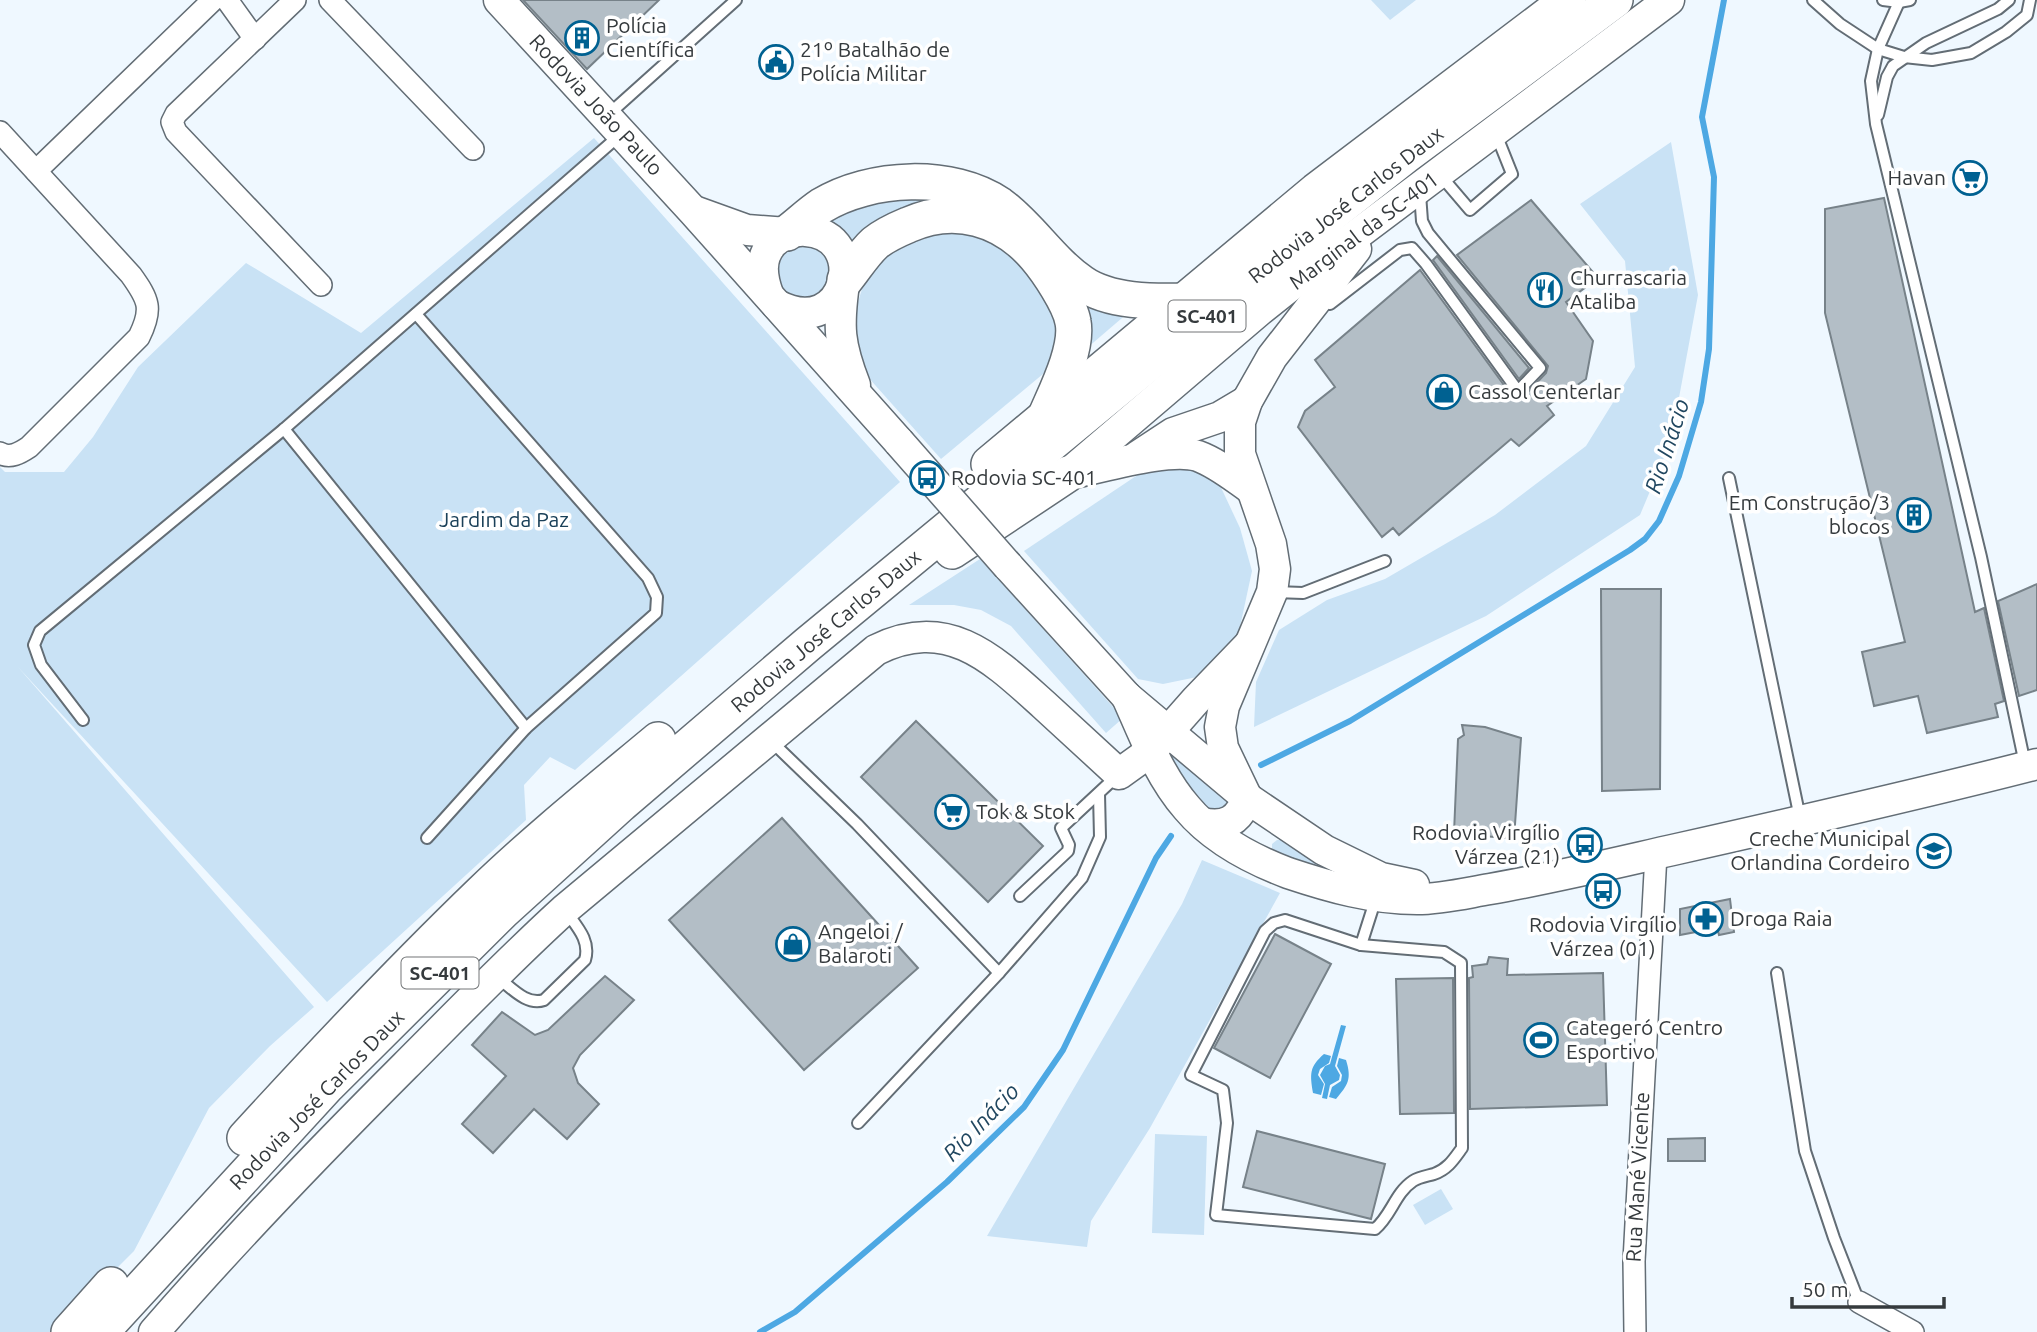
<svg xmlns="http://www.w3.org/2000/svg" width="2037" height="1332" viewBox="0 0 2037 1332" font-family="Ubuntu,sans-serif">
	<rect width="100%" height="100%" fill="#eff8ff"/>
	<!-- green -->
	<g fill="#c9e2f5">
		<path d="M1371 0H1416L1390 20Z"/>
		<path d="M594 138 900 482 575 770 550 757 524 785 526 820 327 1002 18 667 314 1007 270 1046 209 1108 134 1251 53 1332H0V467L5 472H64L93 437 138 367 246 263 361 333Z"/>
		<path d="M1671 142 1698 295 1671 441 1640 515 1486 616 1254 727 1256 682 1279 630 1327 600 1385 579 1495 515 1586 446 1635 367 1625 261 1580 204Z"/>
		<path d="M879 197H942L851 243 845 232 826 218Z"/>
		<path d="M925 227 981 230 1009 244 1058 316 1059 347 1043 374 941 459 859 367 851 325 869 266Z"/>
		<path d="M793 242 829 251 830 287 808 300 783 291C771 268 774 259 793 242Z"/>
		<path d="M1083 304 1136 306 1073 360Z"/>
		<path d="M1151 466 1192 467 1217 479 1240 528 1252 571 1238 636 1197 677 1163 684 1138 679 1024 551Z"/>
		<path d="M980 559 1123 718 1106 733 1011 626 981 610 954 605H909Z"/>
		<path d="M1171 753 1229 799 1226 807C1199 823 1181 777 1170 758Z"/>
		<path d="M1277 840H1286L1325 865 1326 872 1278 860 1272 848V844Z"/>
		<path d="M1202 860 1280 893 1150 1128 1091 1221 1087 1247 987 1236 1182 904Z"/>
		<path d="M1155 1134 1207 1136 1204 1235 1152 1233Z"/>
		<path d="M1441 1189 1453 1209 1425 1225 1413 1205Z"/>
	</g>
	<!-- water -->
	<g fill="#4da8e3">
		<path d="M1341 1025 1346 1026 1335 1066 1340 1075 1339 1080 1330 1085 1327 1099 1322 1098 1325 1084 1320 1075 1325 1066 1330 1064Z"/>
		<path d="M1324 1054 1331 1056 1329 1063 1320 1069 1318 1075 1324 1084 1321 1095 1313 1093C1310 1074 1309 1067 1324 1054Z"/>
		<path d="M1339 1058 1346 1060C1352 1079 1348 1085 1336 1099L1329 1097 1332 1087 1341 1081 1342 1075 1337 1066Z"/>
	</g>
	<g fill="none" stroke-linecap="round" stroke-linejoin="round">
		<!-- stream -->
		<g stroke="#4da8e3" stroke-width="6">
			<path d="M1261 765 1350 721 1630 550 1645 539 1659 521 1679 476 1701 402 1709 349 1714 177 1702 117 1724 0"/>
			<path d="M760 1332 795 1312 947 1182 1024 1107 1063 1050 1156 858 1171 836"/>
		</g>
	</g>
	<!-- building -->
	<g fill="#b3bec6" stroke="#778289" stroke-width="2">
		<path d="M523 0H659L587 69Z"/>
		<path d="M1884 198 1975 612 1984 608 2004 701 1995 704 1998 717 1927 733 1918 696 1874 706 1862 652 1905 642 1825 313V209Z"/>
		<path d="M1531 200 1598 278 1566 302 1593 341 1586 379 1547 406 1554 415 1519 446 1511 439 1399 535 1393 528 1382 537 1298 427 1305 411 1335 387 1315 360 1420 270 1512 396 1516 399 1523 397 1546 373 1548 366 1457 255Z"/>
		<path d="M1437 256 1529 368 1519 379 1433 260Z"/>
		<path d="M2037 584V690L2019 696 1998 601Z"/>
		<path d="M1601 589H1661L1660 789 1602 791Z"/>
		<path d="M916 721 1043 846 988 902 861 777Z"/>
		<path d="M1462 725 1485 727 1521 738 1514 839 1454 833 1458 739 1464 735Z"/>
		<path d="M782 818 918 968 804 1070 669 920Z"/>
		<path d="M1730 899 1734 932 1719 935 1717 928 1680 935V909Z"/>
		<path d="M1275 934 1331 964 1270 1078 1214 1048Z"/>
		<path d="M1489 957 1508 959 1507 975 1603 973 1607 1105 1470 1109 1469 978 1473 977 1472 966 1487 964Z"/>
		<path d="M605 976 634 1000 580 1055 573 1068 578 1083 599 1104 567 1139 534 1109 493 1153 462 1124 506 1076 472 1045 502 1012 535 1035 548 1030Z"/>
		<path d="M1453 978 1454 1113 1400 1114 1396 979Z"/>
		<path d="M1257 1131 1385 1164 1371 1219 1243 1187Z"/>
		<path d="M1705 1138V1161H1668V1139Z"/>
	</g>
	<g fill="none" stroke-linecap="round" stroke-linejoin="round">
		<!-- service casing -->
		<g stroke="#636d75" stroke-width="14">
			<g id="service">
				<path d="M1813 0 1840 24 1878 49 1904 57 1932 60 1971 53 2006 32 2027 15 2030 0"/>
				<path d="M1883 0 1899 2 1910 0"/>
				<path d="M1899 2 1878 49 1871 81 1876 124 1981 557 2025 764"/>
				<path d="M609 114 736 0"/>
				<path d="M1878 115 1887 77 1893 66 1926 43 1998 9 2009 0"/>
				<path d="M1441 176 1470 210 1512 174 1496 134"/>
				<path d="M1330 304 1400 250 1412 248 1426 264 1518 391 1540 368 1428 233 1422 221 1420 194"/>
				<path d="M416 314 648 578 657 597 656 613 526 728 427 838"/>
				<path d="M284 429 526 728"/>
				<path d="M1729 478 1800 818"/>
				<path d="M1275 592 1303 593 1385 561"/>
				<path d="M83 720 41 665 34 645 40 631 284 429 620 135"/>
				<path d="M770 740 857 824 999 973"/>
				<path d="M1020 896 1068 851 1069 845 1061 828 1118 775"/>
				<path d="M1285 920 1361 945 1444 952 1461 963 1462 1148C1454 1159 1448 1169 1434 1174 1427 1176 1419 1177 1413 1181 1395 1193 1391 1216 1375 1229L1216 1215 1227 1123 1223 1090 1191 1075 1265 931 1274 923Z"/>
				<path d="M1361 945 1376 898"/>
				<path d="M1777 973 1805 1151 1834 1238 1859 1302"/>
				<path d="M497 977C511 987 526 1006 544 1000L585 960C591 940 576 926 565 910"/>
				<path d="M858 1123 999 973 1082 878 1100 837 1099 794"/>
			</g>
		</g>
		<!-- minor casing -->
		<g stroke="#636d75" stroke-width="24">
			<g id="minor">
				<path d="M227 0 255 39"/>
				<path d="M295 0 176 114 172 122 176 132 321 285"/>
				<path d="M330 0 473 149"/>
				<path d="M0 132 131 275C149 300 153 309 139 337L29 447C20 453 10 459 0 453"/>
				<path d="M36 171 213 0"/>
				<path d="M1859 1302 1913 1332"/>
				<path d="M1635 1332 1634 1261 1656 854"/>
			</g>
		</g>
		<!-- secondary casing -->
		<g stroke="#636d75" stroke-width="33">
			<g id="secondary">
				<path d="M499 0 693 211 899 442"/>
				<path d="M697 212 747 230 787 233"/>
				<path d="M844 284C838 327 839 344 855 385"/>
				<path d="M768 294C762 277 759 259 772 244 780 235 794 230 806 231 871 235 848 342 777 305"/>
				<path d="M1138 456 1173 433 1220 417 1247 401"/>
				<path d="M1073 473C1104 467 1170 447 1198 456 1217 463 1234 477 1250 488"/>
				<path d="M1068 474 1260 310 1323 260 1669 0"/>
				<path d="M1008 566 1127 697 1247 798 1324 850 1381 878 1414 885"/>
				<path d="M1127 697C1144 735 1159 776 1187 808 1213 839 1251 859 1288 873 1330 887 1372 899 1417 899 1442 899 1466 893 1490 889 1553 878 1615 863 1677 849 1797 822 1917 795 2037 764"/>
				<path d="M1202 823C1225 828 1239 821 1247 798L1223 748 1220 727 1224 706 1272 592 1275 569 1271 544 1240 454V422L1247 401 1272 357 1356 249"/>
				<path d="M154 1332C234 1240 319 1152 405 1066 458 1013 509 960 564 910L876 650C948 614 993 659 1044 705 1069 728 1094 751 1119 774L1151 751 1196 700 1249 645"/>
			</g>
		</g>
		<!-- trunk casing -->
		<g stroke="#636d75" stroke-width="38">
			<g id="trunk">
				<path d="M787 233C798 225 809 214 821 206 870 176 952 172 1000 205 1030 227 1051 262 1082 283 1109 302 1154 302 1186 301"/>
				<path d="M845 280C855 268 863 254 875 243 885 235 896 230 908 225 955 204 1003 218 1036 257 1048 271 1070 304 1073 322 1078 348 1057 390 1047 413"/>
				<path d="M989 464 1316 191 1568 0"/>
				<path d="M952 551 1068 474"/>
				<path d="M245 1138C322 1054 399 972 481 893 537 839 598 790 658 740"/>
				<path d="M69 1332 111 1285"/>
				<path d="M101 1332 328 1085 502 912 621 804 808 644 1292 245 1405 156 1615 0"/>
			</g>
		</g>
		<!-- service -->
		<use href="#service" stroke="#fff" stroke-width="10"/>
		<!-- minor -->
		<use href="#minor" stroke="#fff" stroke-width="21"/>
		<!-- secondary -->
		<use href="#secondary" stroke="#fff" stroke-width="30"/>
		<!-- trunk -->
		<use href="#trunk" stroke="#fff" stroke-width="35"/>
		<!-- secondary-bridge casing -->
		<g stroke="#636d75" stroke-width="33" stroke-linecap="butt">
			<path id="secondary-bridge" d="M899 442 1008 566"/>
		</g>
		<!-- secondary-bridge -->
		<use href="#secondary-bridge" stroke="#fff" stroke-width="30"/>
	</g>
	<!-- icons -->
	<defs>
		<g id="building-ring" transform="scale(1.75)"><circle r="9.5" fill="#fff" stroke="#006191" stroke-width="1.5"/><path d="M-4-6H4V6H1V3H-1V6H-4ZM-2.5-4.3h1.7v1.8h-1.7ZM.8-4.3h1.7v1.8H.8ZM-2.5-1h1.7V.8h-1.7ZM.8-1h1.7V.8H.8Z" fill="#006191"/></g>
		<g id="civic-ring" transform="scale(1.75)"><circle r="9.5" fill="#fff" stroke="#006191" stroke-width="1.5"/><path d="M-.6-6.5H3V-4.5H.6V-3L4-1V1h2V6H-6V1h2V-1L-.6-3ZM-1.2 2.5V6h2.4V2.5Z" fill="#006191"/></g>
		<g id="supermarket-ring" transform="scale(1.75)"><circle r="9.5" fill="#fff" stroke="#006191" stroke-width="1.5"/><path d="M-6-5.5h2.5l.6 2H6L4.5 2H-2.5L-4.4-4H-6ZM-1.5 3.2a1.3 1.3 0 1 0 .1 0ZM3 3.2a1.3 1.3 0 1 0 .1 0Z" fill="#006191"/></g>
		<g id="restaurant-ring" transform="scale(1.75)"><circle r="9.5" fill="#fff" stroke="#006191" stroke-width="1.5"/><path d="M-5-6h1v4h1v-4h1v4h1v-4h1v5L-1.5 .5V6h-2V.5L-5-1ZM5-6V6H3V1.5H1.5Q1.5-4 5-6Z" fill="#006191"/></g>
		<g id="shop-ring" transform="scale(1.75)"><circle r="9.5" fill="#fff" stroke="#006191" stroke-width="1.5"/><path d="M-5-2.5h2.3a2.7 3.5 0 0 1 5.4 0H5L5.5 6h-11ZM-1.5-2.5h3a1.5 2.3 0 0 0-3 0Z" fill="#006191"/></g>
		<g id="bus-ring" transform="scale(1.75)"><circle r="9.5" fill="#fff" stroke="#006191" stroke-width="1.5"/><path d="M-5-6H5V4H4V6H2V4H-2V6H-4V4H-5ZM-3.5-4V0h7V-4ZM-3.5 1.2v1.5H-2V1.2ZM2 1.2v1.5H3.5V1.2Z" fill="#006191"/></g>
		<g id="school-ring" transform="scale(1.75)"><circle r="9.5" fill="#fff" stroke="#006191" stroke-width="1.5"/><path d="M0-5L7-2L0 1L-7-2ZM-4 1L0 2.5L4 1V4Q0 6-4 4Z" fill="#006191"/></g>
		<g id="pharmacy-ring" transform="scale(1.75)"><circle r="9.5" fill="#fff" stroke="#006191" stroke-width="1.5"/><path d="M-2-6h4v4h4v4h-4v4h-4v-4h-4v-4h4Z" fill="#006191"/></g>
		<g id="stadium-ring" transform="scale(1.75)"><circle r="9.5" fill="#fff" stroke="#006191" stroke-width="1.5"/><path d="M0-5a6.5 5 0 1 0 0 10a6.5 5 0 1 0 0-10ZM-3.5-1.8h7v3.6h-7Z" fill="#006191"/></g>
	</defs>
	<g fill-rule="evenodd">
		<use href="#building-ring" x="582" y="38"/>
		<use href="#civic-ring" x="776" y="62"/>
		<use href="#supermarket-ring" x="1970" y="178"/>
		<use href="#restaurant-ring" x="1545" y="290"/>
		<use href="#shop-ring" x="1444" y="392"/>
		<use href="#bus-ring" x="927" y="478"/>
		<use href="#building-ring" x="1914" y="515"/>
		<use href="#supermarket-ring" x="952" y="812"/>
		<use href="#bus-ring" x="1585" y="845"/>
		<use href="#school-ring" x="1934" y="851"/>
		<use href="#bus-ring" x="1603" y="891"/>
		<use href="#pharmacy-ring" x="1706" y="919"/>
		<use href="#shop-ring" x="793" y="944"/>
		<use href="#stadium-ring" x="1541" y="1040"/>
	</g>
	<g text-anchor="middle" stroke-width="7" stroke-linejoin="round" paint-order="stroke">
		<!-- shield labels -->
		<g fill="#fff" stroke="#727577" stroke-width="2">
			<rect x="1168.5" y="300.5" width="77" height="31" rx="5"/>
			<rect x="401.5" y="957.5" width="77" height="31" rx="5"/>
		</g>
		<g font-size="19" font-weight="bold" fill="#353a3d">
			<text x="1207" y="323">SC-401</text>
			<text x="440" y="980">SC-401</text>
		</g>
		<!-- poi labels -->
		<g font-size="21" fill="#353a3d" stroke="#fff" text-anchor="start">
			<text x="606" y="33">Polícia<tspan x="606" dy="24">Científica</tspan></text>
			<text x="800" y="57">21º Batalhão de<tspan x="800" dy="24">Polícia Militar</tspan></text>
			<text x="1946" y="185" text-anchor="end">Havan</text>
			<text x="1570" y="285">Churrascaria<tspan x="1570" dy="24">Ataliba</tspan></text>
			<text x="1468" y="399">Cassol Centerlar</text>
			<text x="951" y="485">Rodovia SC-401</text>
			<text x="1890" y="510" text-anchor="end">Em Construção/3<tspan x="1890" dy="24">blocos</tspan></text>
			<text x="976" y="819">Tok &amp; Stok</text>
			<text x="1560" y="840" text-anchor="end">Rodovia Virgílio<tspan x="1560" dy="24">Várzea (21)</tspan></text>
			<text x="1910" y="846" text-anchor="end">Creche Municipal<tspan x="1910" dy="24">Orlandina Cordeiro</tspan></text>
			<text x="1730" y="926">Droga Raia</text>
			<text x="1603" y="932" text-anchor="middle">Rodovia Virgílio<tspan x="1603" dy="24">Várzea (01)</tspan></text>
			<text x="818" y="939">Angeloi /<tspan x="818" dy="24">Balaroti</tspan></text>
			<text x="1566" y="1035">Categeró Centro<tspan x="1566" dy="24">Esportivo</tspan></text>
		</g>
		<!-- street labels -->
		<g font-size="21" fill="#353a3d" stroke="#fff">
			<text transform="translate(596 105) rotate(47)" y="7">Rodovia João Paulo</text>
			<text transform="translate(1346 205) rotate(-38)" y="7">Rodovia José Carlos Daux</text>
			<text transform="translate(1364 231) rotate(-37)" y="7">Marginal da SC-401</text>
			<text transform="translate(826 631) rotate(-40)" y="7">Rodovia José Carlos Daux</text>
			<text transform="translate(317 1100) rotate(-46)" y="7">Rodovia José Carlos Daux</text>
			<text transform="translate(1638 1177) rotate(-87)" y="7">Rua Mané Vicente</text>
		</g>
		<!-- park labels -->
		<g font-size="21" fill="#1a4058" stroke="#fff">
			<text x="504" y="527">Jardim da Paz</text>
		</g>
		<!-- water labels -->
		<g font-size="23" font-style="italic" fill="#214760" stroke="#fff">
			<text transform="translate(1667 446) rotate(-72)" y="8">Rio Inácio</text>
			<text transform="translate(981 1122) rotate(-46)" y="8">Rio Inácio</text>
		</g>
	</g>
	<!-- scale -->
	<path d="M1792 1297v10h152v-10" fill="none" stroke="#353a3d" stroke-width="3.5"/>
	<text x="1802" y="1297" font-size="21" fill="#353a3d" stroke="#ffffff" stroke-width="5" paint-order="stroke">50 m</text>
</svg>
